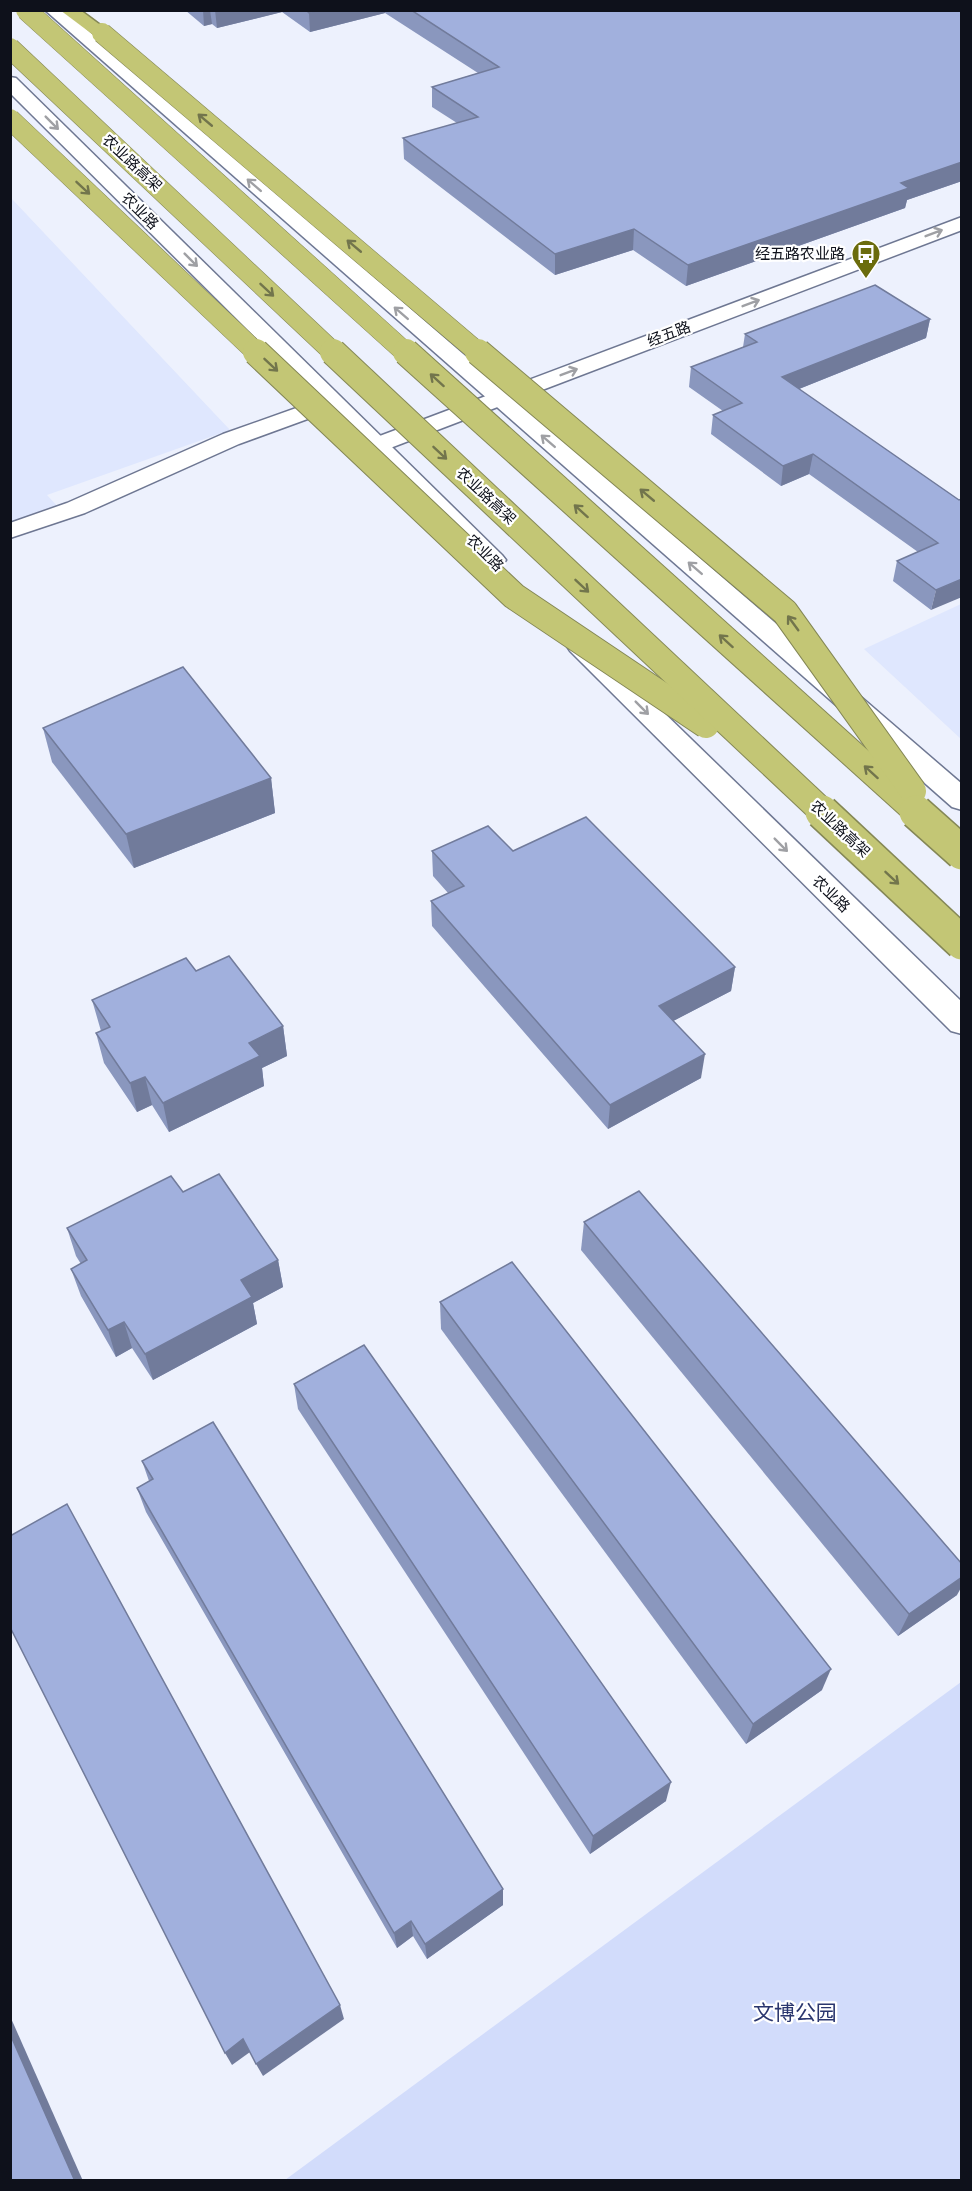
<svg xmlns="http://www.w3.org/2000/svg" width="972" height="2191" viewBox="0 0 972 2191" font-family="Barlow,'Noto Sans SC',sans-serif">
	<rect width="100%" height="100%" fill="#edf1fd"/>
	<!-- built -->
	<g fill="#dfe7fe">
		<path d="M11 198 230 430 47 495 58 507 11 524Z"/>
		<path d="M961 604V739L864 649Z"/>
	</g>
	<!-- green -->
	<path fill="#d2dcfb" d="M961 1682V2180H285Z"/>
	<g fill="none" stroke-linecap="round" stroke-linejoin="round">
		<!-- street casing -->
		<g stroke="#6e7792" stroke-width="3">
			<g id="street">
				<path d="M962 217V230L385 450 377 452 369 450 365 445 369 440Z"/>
				<path d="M316 401 324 403 327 408 324 413 239 444 85 513 10 538V523L67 503 223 434Z"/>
			</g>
		</g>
		<!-- secondary casing -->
		<g stroke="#6e7792" stroke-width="3">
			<g id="secondary">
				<path d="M45 10H64L962 784V810L952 807Z"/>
				<path d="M10 77 16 78 502 555 506 560 502 565 493 568 484 565 10 93Z"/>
				<path d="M579 637 588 639 962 1002V1034L951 1031 570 651 566 645 570 639Z"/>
			</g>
		</g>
		<!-- highway casing -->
		<g stroke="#848756" stroke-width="3">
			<path id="highway" d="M60 10H80L111 33 108 37H96Z"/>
		</g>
		<!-- street -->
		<use href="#street" fill="#fff" fill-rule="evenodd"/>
		<!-- secondary -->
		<use href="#secondary" fill="#fff" fill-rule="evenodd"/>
		<!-- highway -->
		<use href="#highway" fill="#c3c675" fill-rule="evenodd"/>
		<!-- highway-bridge-far2 casing -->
		<g stroke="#848756" stroke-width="21" stroke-linecap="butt">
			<g id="highway-bridge-far2">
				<path d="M26 10 407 354"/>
				<path d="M102 33 480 354"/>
				<path d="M10 48 335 354"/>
				<path d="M10 119 258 354"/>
			</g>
		</g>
		<!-- highway-bridge-far1 casing -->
		<g stroke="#848756" stroke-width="28" stroke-linecap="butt">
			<g id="highway-bridge-far1">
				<path d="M256 352 514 596 706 725"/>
				<path d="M333 352 824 813"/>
				<path d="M406 352 918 813"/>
				<path d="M478 352 785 612 913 791"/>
			</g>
		</g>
		<!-- highway-bridge casing -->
		<g stroke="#848756" stroke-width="36" stroke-linecap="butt">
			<g id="highway-bridge">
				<path d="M822 812 962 943"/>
				<path d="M916 812 962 853"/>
			</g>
		</g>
		<!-- highway-bridge-far2 -->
		<use href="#highway-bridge-far2" stroke="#c3c675" stroke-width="20"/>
		<!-- highway-bridge-far1 -->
		<use href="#highway-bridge-far1" stroke="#c3c675" stroke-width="26"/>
		<!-- highway-bridge -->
		<use href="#highway-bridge" stroke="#c3c675" stroke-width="33"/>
	</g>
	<!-- wall -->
	<g fill="#8a97be">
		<path d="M185 10H962V181L907 200 905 208 686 286 633 250 555 275 404 159 403 138 457 123 432 107V87L478 73 385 13 310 32 282 12 217 28 212 24 204 26Z"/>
		<path d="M930 319 926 338 799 389 959 500 931 610 893 581 897 561 918 552 809 474 781 486 711 434 713 415 723 411 689 387 691 367 743 347 745 334Z"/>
		<path d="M43 728 271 778 275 813 134 868 52 762Z"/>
		<path d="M432 851H513L735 967 731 991 673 1021 701 1078 608 1129 432 926 431 901 448 893 433 876Z"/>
		<path d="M196 971 283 1026 287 1056 262 1068 264 1086 169 1132 152 1105 137 1112 104 1063 96 1033 101 1031 92 1000Z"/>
		<path d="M183 1192 278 1260 283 1287 253 1303 257 1324 153 1380 132 1348 116 1357 81 1296 71 1269 81 1264 76 1256 67 1228Z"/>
		<path d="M584 1222 957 1595 898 1636 581 1250Z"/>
		<path d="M440 1302 822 1690 746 1744 441 1329Z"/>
		<path d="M294 1384 666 1801 590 1854 298 1409Z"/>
		<path d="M142 1461 503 1889V1905L427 1959 413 1936 397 1948 146 1512 137 1488 149 1481Z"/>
	</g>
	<!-- shaded-wall -->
	<g fill="#717b9b">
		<path d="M203 10H210L212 24 204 26Z"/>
		<path d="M215 10H282V12L217 28Z"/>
		<path d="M318 10H385V13L310 32 309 13Z"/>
		<path d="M962 162V181L907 200 905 208 686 286 688 265 901 183Z"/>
		<path d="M634 229 633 250 555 275V254Z"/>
		<path d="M930 319 926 338 779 397 782 377Z"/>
		<path d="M813 454 809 474 781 486 783 466Z"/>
		<path d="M962 579V597L931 610 936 590Z"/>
		<path d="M271 778 275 813 134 868 126 834Z"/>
		<path d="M735 967 731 991 656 1030 659 1006Z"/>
		<path d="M283 1026 287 1056 262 1068 264 1086 169 1132 163 1103 249 1043Z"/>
		<path d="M705 1054 701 1078 608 1129 610 1105Z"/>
		<path d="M145 1077 152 1105 137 1112 130 1083Z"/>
		<path d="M278 1260 283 1287 253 1303 257 1324 153 1380 145 1354 241 1280Z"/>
		<path d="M124 1322 132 1348 116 1357 108 1330Z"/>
		<path d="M962 1577V1586L957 1595 898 1636 909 1614Z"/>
		<path d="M831 1669 822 1690 746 1744 753 1724Z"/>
		<path d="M671 1782 666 1801 590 1854 593 1836Z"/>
		<path d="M503 1889V1905L427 1959 425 1944Z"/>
		<path d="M411 1921 413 1936 397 1948 394 1933Z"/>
		<path d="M340 2005 344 2019 263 2076 256 2064Z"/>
		<path d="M10 2016 83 2181H72L10 2034Z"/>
		<path d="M243 2039 250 2052 232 2065 225 2053Z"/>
	</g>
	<!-- building -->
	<g fill="#a1b0dd" stroke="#717b9b" stroke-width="1.5">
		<path d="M306 10H318L309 13Z"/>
		<path d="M411 10H962V162L901 183 909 188 688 265 634 229 555 254 403 138 478 117 432 87 499 67Z"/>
		<path d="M875 285 930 319 782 377 959 500 962 499V579L936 590 897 561 938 543 813 454 783 466 713 415 742 403 691 367 757 342 745 334Z"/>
		<path d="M183 667 271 778 126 834 43 728Z"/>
		<path d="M586 817 735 967 659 1006 705 1054 610 1105 431 901 464 886 432 851 488 826 513 851Z"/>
		<path d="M229 956 283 1026 249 1043 260 1056 163 1103 145 1077 130 1083 96 1033 110 1027 92 1000 186 958 196 971Z"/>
		<path d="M219 1174 278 1260 241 1280 252 1297 145 1354 124 1322 108 1330 71 1269 87 1260 67 1228 171 1176 183 1192Z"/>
		<path d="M639 1191 962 1564V1577L909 1614 584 1222Z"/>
		<path d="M512 1262 831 1669 753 1724 440 1302Z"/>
		<path d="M364 1345 671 1782 593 1836 294 1384Z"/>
		<path d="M213 1422 503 1889 425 1944 411 1921 394 1933 137 1488 153 1479 142 1461Z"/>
		<path d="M67 1504 340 2005 256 2064 243 2039 225 2053 10 1627V1536Z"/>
		<path d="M10 2034 74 2179 72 2181H10Z"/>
	</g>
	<!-- one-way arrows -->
	<defs><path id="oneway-shaft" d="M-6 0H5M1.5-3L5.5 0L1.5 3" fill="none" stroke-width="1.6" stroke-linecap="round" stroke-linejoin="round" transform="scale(1.5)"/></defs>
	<g stroke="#72754c">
		<use href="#oneway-shaft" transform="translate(205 120) rotate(-140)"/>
		<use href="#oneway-shaft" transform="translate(83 188) rotate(43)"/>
		<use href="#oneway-shaft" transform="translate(354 246) rotate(-140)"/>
		<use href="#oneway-shaft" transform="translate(267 290) rotate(43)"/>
		<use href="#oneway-shaft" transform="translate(271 365) rotate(43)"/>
		<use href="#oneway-shaft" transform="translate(437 380) rotate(-138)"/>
		<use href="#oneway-shaft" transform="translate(440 453) rotate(43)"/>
		<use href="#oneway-shaft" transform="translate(647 495) rotate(-140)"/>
		<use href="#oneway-shaft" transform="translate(581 511) rotate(-138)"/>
		<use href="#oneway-shaft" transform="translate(582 586) rotate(43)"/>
		<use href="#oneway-shaft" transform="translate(793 623) rotate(-126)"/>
		<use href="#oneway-shaft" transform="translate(726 641) rotate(-138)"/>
		<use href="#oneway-shaft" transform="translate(871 772) rotate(-138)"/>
		<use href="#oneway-shaft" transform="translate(892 878) rotate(43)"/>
	</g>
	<g stroke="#9fa0a4">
		<use href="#oneway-shaft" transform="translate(52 123) rotate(45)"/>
		<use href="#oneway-shaft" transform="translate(254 185) rotate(-139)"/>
		<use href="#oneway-shaft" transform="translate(934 233) rotate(-21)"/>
		<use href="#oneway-shaft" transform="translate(191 260) rotate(45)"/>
		<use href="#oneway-shaft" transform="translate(751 303) rotate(-21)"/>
		<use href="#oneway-shaft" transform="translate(401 313) rotate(-139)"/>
		<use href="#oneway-shaft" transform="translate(569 372) rotate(-21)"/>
		<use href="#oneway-shaft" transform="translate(548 441) rotate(-139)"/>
		<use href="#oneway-shaft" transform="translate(695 568) rotate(-139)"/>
		<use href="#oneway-shaft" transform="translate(642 708) rotate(45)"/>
		<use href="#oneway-shaft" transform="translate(781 845) rotate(45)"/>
	</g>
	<!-- icons -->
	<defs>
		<g id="bus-pin" transform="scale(1.5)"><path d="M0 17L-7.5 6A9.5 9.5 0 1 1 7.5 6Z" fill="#6b6c0c" stroke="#fff"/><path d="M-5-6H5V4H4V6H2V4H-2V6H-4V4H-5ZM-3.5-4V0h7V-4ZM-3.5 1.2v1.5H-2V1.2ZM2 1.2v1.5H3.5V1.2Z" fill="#fff"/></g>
	</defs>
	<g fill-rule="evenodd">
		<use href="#bus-pin" x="866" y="254"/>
	</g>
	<g text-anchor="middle" stroke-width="4.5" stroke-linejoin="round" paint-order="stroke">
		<!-- far-street labels -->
		<g font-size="15" fill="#0e111b" stroke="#fff">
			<text transform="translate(132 163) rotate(43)" y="5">农业路高架</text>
			<text transform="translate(140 211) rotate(45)" y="5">农业路</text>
			<text transform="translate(669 334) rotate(-21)" y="5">经五路</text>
			<text transform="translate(486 496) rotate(43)" y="5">农业路高架</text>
			<text transform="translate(485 553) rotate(45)" y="5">农业路</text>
			<text transform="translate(840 829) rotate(43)" y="5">农业路高架</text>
			<text transform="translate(831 894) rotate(44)" y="5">农业路</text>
		</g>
		<!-- far-poi labels -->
		<g font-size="15" fill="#0e111b" stroke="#fff" text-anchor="end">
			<text x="845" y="259">经五路农业路</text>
		</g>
		<!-- near-park labels -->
		<g font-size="21" fill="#2a366e" stroke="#fff">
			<text x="795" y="2020">文博公园</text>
		</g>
	</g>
	<!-- border -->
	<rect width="972" height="2191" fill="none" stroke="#0e111b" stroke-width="24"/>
</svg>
